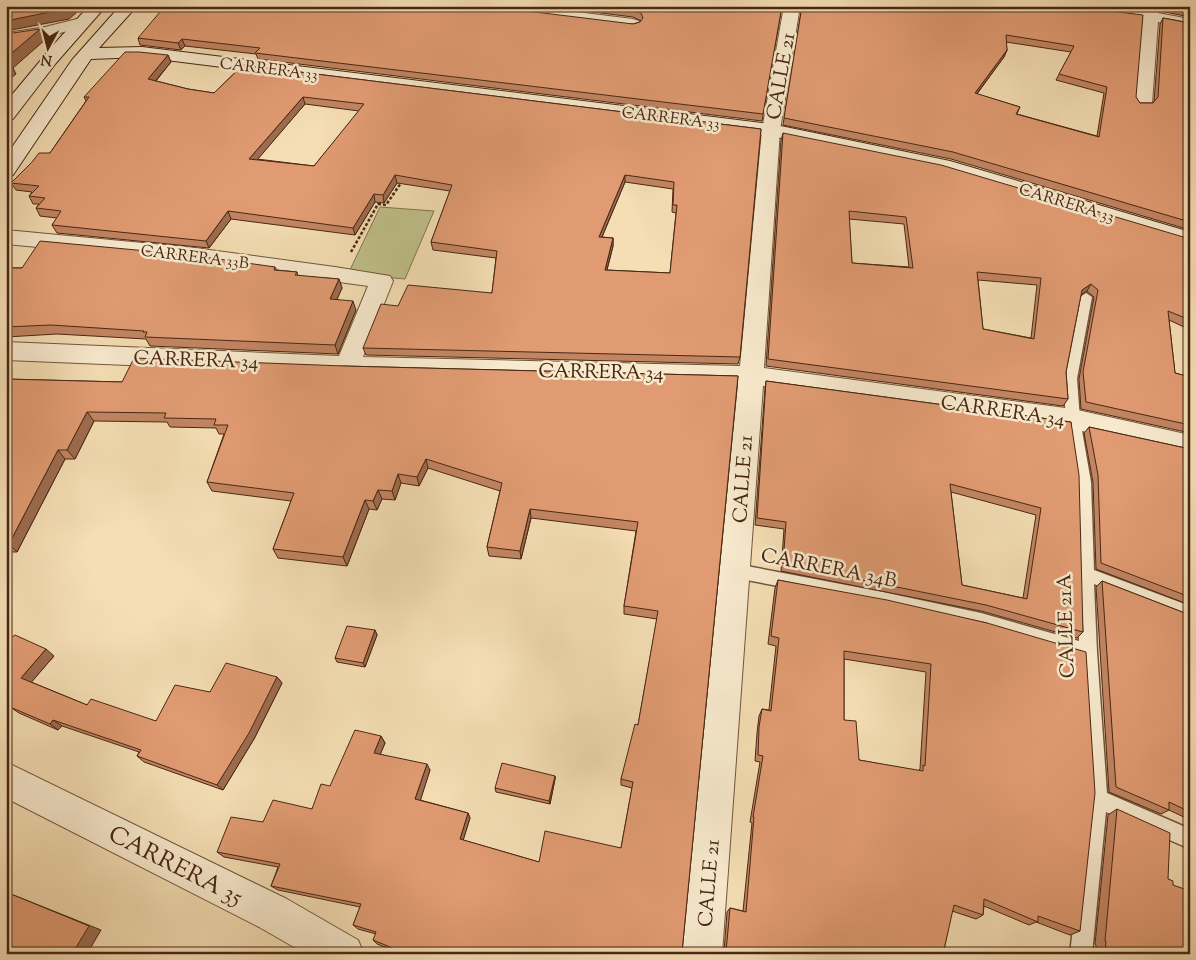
<svg xmlns="http://www.w3.org/2000/svg" width="1196" height="960" viewBox="0 0 1196 960" font-family="'Sorts Mill Goudy',serif">
	<rect width="100%" height="100%" fill="#f5deb4"/>
	<filter id="stains"><feTurbulence type="fractalNoise" baseFrequency=".004" numOctaves="4"/><feColorMatrix values="0 0 0 0 .2 0 0 0 0 .09 0 0 0 0 .02 0 0 0 .5 -.17"/></filter>
	<radialGradient id="worn" r=".72"><stop offset=".6" stop-color="#630" stop-opacity="0"/><stop offset="1" stop-color="#630" stop-opacity=".3"/></radialGradient>
	<!-- green -->
	<path fill="#c0c08a" stroke="#84744f" d="M380 207 434 211 405 279 348 274Z"/>
	<g fill="none" stroke-linecap="round" stroke-linejoin="round">
		<!-- lane casing -->
		<g stroke="#73553c" stroke-width="3">
			<path id="lane" d="M1086 293 1092 297 1077 379 1080 419 1091 482 1094 570 1190 606V621L1094 584 1097 652 1107 793 1190 829V849L1106 812 1092 954H1070L1088 799 1080 658 981 629 883 606 736 578 730 576 728 571 730 566 736 564 883 592 981 613 1079 641 1075 482 1066 419 1063 379 1080 297Z"/>
		</g>
		<!-- street casing -->
		<g stroke="#73553c" stroke-width="2">
			<g id="street">
				<path d="M479 6H528L633 19 639 21 641 24 639 27 633 29 487 11 481 9Z"/>
				<path d="M784 6H800L780 130 764 368 1073 409 1190 435V455L1073 429 763 386 722 954H682L738 384 347 374 6 360V342L339 356 368 286 195 262 6 244V230L195 248 335 267 390 276 393 281 363 357 740 366 762 130Z"/>
				<path d="M1059 6H1109L1143 10V6H1159L1158 13 1190 19V29L1158 22 1152 104 1149 108 1143 109 1137 108 1134 104 1142 20 1067 11 1061 9Z"/>
				<path d="M81 18 87 20 89 23 87 26 41 38 6 43V33L41 28Z"/>
				<path d="M6 762 287 899 358 940 364 954H306L259 927 6 798Z"/>
			</g>
		</g>
		<!-- secondary casing -->
		<g stroke="#482714" stroke-width="2">
			<g id="secondary">
				<path d="M89 6H106L56 63 13 119 6 120V102L56 42Z"/>
				<path d="M120 6H137L99 48 142 47 771 124 950 161 1190 232V246L939 170 771 136 142 57 91 59 13 175 6 177V156L72 60Z"/>
			</g>
		</g>
		<!-- path -->
		<path stroke="#482714" stroke-width="2.5" stroke-dasharray="3 2" stroke-linecap="butt" d="M351 252 378 204 386 205 403 180"/>
		<!-- lane -->
		<use href="#lane" fill="#f8eace" fill-rule="evenodd"/>
		<!-- street -->
		<use href="#street" fill="#f8eace" fill-rule="evenodd"/>
		<!-- secondary -->
		<use href="#secondary" fill="#f8eace" fill-rule="evenodd"/>
	</g>
	<!-- wall -->
	<g fill="#c28562" stroke="#482714" fill-rule="evenodd">
		<path d="M545 6H782L762 121 258 59 256 54 185 46 181 50 140 45 138 38 633 24 640 22 641 21 633 17Z"/>
		<path d="M802 6H1069L1140 103H1153L1154 102 1160 24 1163 18 1190 23V230L951 159 783 125ZM1006 42 1071 52 1056 80 1104 93 1097 136 1017 114 1020 107 977 94 1004 57 1007 50Z"/>
		<path d="M1127 6H1142L1141 8Z"/>
		<path d="M1161 6H1190V17L1160 11Z"/>
		<path d="M168 55 171 62 156 81 188 89 214 93 243 65 761 129 740 357 738 364 366 355 363 348 398 306 492 293 496 258 433 250 431 242 450 191 397 183 384 203 375 202 355 235 231 219 209 248 57 233 52 225 57 218 40 216 36 208 39 204H33L29 196 32 192 16 190 11 183 32 162 50 153 86 101 84 97ZM305 104 359 111 314 166 257 159ZM625 182 673 189 672 212 676 213 670 273 607 270 613 246V238L602 237Z"/>
		<path d="M783 133 1190 320 1184 327 1169 320 1175 373 1190 377V433L1081 409 1079 379 1094 297 1087 291 1081 295 1066 372 1068 399 1063 406 766 366 781 140ZM849 219 904 224 909 267 852 263ZM978 280 1037 285 1031 338 983 329Z"/>
		<path d="M275 267 277 270 297 272 298 276 339 279 342 288 337 299 356 310 338 354 150 346 146 339 57 334 6 337V268Z"/>
		<path d="M344 366 738 376 682 952H724L727 912 730 908 743 911 752 823 750 822 760 762 755 761 757 733 759 716 762 709 769 710 776 646 768 644 775 588 778 580 987 623 1080 931 1070 935 1036 922 1029 925 984 906 983 915 976 919 952 911 943 954H403L377 944 373 940 376 934 358 929 353 925 360 907 278 890 271 886 278 867 224 857 217 852 263 822 312 809 330 786 381 736 385 743 380 754 430 770 420 800 468 813 470 818 463 840 539 862 621 848 632 788 621 785V779L638 725 657 619 624 614V606L636 531 531 518 521 559 489 556 487 547 500 491 428 468 419 486 401 483 395 500 382 499 377 510 369 509 347 566 278 558 273 549 291 501 212 491 207 482 224 434H219L216 428 170 427 167 422 94 421 75 459H65L17 552H6V379L122 382ZM844 659 926 672 920 769 918 771 859 760 844 720Z"/>
		<path d="M766 381 1071 422 1083 632 1077 638 981 611 781 571 784 529 755 525 765 388ZM951 492 1036 515 1023 598 962 585Z"/>
		<path d="M1089 427 1190 449V605L1096 569 1093 482 1084 433Z"/>
		<path d="M1102 581 1190 615V820L1169 810 1161 814 1109 792 1096 587Z"/>
		<path d="M375 630 377 635 365 667 337 662 335 658Z"/>
		<path d="M6 636 54 656 31 682 87 705 156 721 210 692 277 677 282 683 254 739 223 790 144 762 137 756 139 752 62 726 58 730 19 713 10 707V706L6 704Z"/>
		<path d="M555 776V779L550 804 496 792 495 788Z"/>
		<path d="M1117 809 1173 885 1190 954H1096V945L1095 944 1108 815Z"/>
	</g>
	<!-- shaded-wall -->
	<g fill="#9e6c50" stroke="#482714">
		<path d="M68 6H84L69 19 6 31V21Z"/>
		<path d="M40 29 46 39 13 68 16 74 6 82V58Z"/>
		<path d="M182 39 185 46 181 50 178 43Z"/>
		<path d="M1007 50 1004 57 972 100 975 93Z"/>
		<path d="M168 55 171 62 151 86 148 79Z"/>
		<path d="M303 97 305 104 252 166 249 159Z"/>
		<path d="M395 175 397 183 384 203 383 195Z"/>
		<path d="M625 175V182L599 244V237Z"/>
		<path d="M374 194 375 202 355 235 353 228Z"/>
		<path d="M228 211 231 219 209 248 206 241Z"/>
		<path d="M613 238V246L605 277V270Z"/>
		<path d="M339 279 342 288 333 308 330 299Z"/>
		<path d="M1091 284 1087 291 1078 297 1082 290Z"/>
		<path d="M353 301 356 310 338 354 335 345Z"/>
		<path d="M87 412 94 421 75 459 67 450Z"/>
		<path d="M58 450 65 459 17 552 9 544Z"/>
		<path d="M426 459 428 468 419 486 417 477Z"/>
		<path d="M398 474 401 483 395 500 392 491Z"/>
		<path d="M378 490 382 499 377 510 373 501Z"/>
		<path d="M365 500 369 509 347 566 343 557Z"/>
		<path d="M530 509 531 518 521 559 520 551Z"/>
		<path d="M375 630 377 635 365 667 363 663Z"/>
		<path d="M46 649 54 656 29 685 21 678Z"/>
		<path d="M277 677 282 683 254 739 223 790 217 785Z"/>
		<path d="M53 720 62 726 58 730 50 724Z"/>
		<path d="M381 736 385 743 378 760 374 753Z"/>
		<path d="M427 764 430 770 419 805 415 799Z"/>
		<path d="M555 776V779L550 804 549 801Z"/>
		<path d="M468 813 470 818 462 844 460 839Z"/>
		<path d="M6 892 101 930 87 954H72Z"/>
	</g>
	<!-- building -->
	<g fill="#e19b72" stroke="#482714" fill-rule="evenodd">
		<path d="M6 6H68L64 9 6 21Z"/>
		<path d="M165 6H486L633 24 640 22 643 18 641 13 633 11 598 6H782L763 114 255 53 260 48 182 39 178 43 138 38Z"/>
		<path d="M802 6H1069L1143 15 1136 97 1140 103H1153L1158 97 1163 18 1190 23V222L953 152 784 118ZM1006 35 1074 46 1059 74 1107 87 1099 137 1016 114 1020 107 975 93 1007 50Z"/>
		<path d="M1170 6H1190V10Z"/>
		<path d="M40 29 6 58V34Z"/>
		<path d="M125 52H139L168 55 148 79 188 89 214 93 243 65 761 129 740 357 363 348 381 304 398 306 408 285 492 293 497 251 431 242 452 185 395 175 383 195 374 194 353 228 228 211 206 241 52 225 61 211 36 208 45 198 29 196 39 186 11 183 32 162 39 153H50L89 97H84ZM303 97 364 104 314 166 249 159ZM625 175 674 182 673 205H677L670 273 605 270 613 238 599 237Z"/>
		<path d="M783 133 941 165 1190 239V320L1168 311 1175 373 1190 377V425L1086 402 1083 372 1098 290 1091 284 1082 290 1066 372 1068 399 768 359ZM849 211 906 217 913 268 852 263ZM977 272 1041 278 1034 339 983 329Z"/>
		<path d="M40 241 190 255 275 267 274 270 297 272 295 275 339 279 330 299 353 301 335 345 145 337 147 332H143L144 331 51 325 6 327V268H22Z"/>
		<path d="M134 358 344 366 738 376 682 952H726L730 908 746 912 754 817H753L763 756 758 755 759 727 762 709 771 711 779 638 771 636 778 580 887 600 987 623 1086 652 1095 793 1080 931 1038 916V922L984 899 983 915 954 905 943 954H407L373 940 376 932 353 925 361 904 271 886 280 864 217 852 231 817 263 822 273 800 312 809 321 784 330 786 355 730 381 736 374 753 427 764 415 799 468 813 460 839 539 862 545 831 621 848 633 782 621 779 635 724 638 725 658 611 624 606 638 522 530 509 520 551 487 547 502 483 426 459 417 477 398 474 392 491 378 490 373 501 365 500 343 557 273 549 294 493 207 482 228 425H214L216 419 164 418 166 413 87 412 67 450H58L9 544H6V379L122 382ZM844 651 931 664 925 766 923 765V771L859 760 856 721 844 720Z"/>
		<path d="M766 381 1071 422 1079 475 1083 632 986 605 783 564 786 522 757 518ZM950 484 1041 508 1027 599 962 585Z"/>
		<path d="M1089 427 1190 449V597L1101 563 1098 475Z"/>
		<path d="M1102 581 1190 615V812L1169 802V810L1116 787Z"/>
		<path d="M347 626 375 630 363 663 335 658Z"/>
		<path d="M15 635 46 649 21 678 87 705 91 699 156 721 175 685 210 692 226 663 277 677 249 733 217 785 137 756 141 750 53 720 50 724 10 707 11 705 6 702V636L11 638Z"/>
		<path d="M502 763 555 776 549 801 495 788Z"/>
		<path d="M1117 809 1170 833 1168 879 1173 881V885L1190 891V954H1105L1106 941H1105Z"/>
		<path d="M6 892 89 926 72 954H6Z"/>
	</g>
	<g text-anchor="middle" stroke-width="5" stroke-linejoin="round" paint-order="stroke">
		<!-- far-street labels -->
		<g font-size="16" fill="#482714" stroke="#f8eace">
			<text transform="translate(269 68) rotate(7)" y="6">CARRERA 33</text>
			<text transform="translate(671 117) rotate(7)" y="6">CARRERA 33</text>
			<text transform="translate(1067 202) rotate(17)" y="6">CARRERA 33</text>
			<text transform="translate(195 256) rotate(7)" y="6">CARRERA 33B</text>
		</g>
		<!-- street labels -->
		<g font-size="20" fill="#482714" stroke="#f8eace">
			<text transform="translate(780 76) rotate(-80)" y="7">CALLE 21</text>
			<text transform="translate(196 359) rotate(2)" y="7">CARRERA 34</text>
			<text transform="translate(601 371) rotate(1)" y="7">CARRERA 34</text>
			<text transform="translate(1003 410) rotate(8)" y="7">CARRERA 34</text>
			<text transform="translate(742 479) rotate(-86)" y="7">CALLE 21</text>
			<text transform="translate(829 567) rotate(11)" y="7">CARRERA 34B</text>
			<text transform="translate(1065 626) rotate(-92)" y="7">CALLE 21A</text>
			<text transform="translate(708 883) rotate(-85)" y="7">CALLE 21</text>
		</g>
		<!-- near-street labels -->
		<g font-size="24" fill="#482714" stroke="#f8eace">
			<text transform="translate(176 865) rotate(27)" y="8">CARRERA 35</text>
		</g>
	</g>
	<!-- margin -->
	<rect width="1196" height="960" fill="none" stroke="#f5deb4" stroke-width="25"/>
	<rect x="8" y="8" width="1181" height="945" fill="none" stroke="#482714" stroke-width="2.5"/>
	<rect x="12" y="12" width="1171" height="935" fill="none" stroke="#482714"/>
	<!-- north arrow -->
	<g transform="translate(48 48) rotate(187)" stroke="#f8eace" stroke-width="4" paint-order="stroke">
	<path d="M0-4L9 19L0 12L-9 19Z" fill="#482714"/>
	<text y="-8" font-size="14" font-weight="bold" text-anchor="middle" fill="#482714">N</text>
	</g>
	<rect width="100%" height="100%" filter="url(#stains)"/>
	<rect width="100%" height="100%" fill="url(#worn)"/>
</svg>
